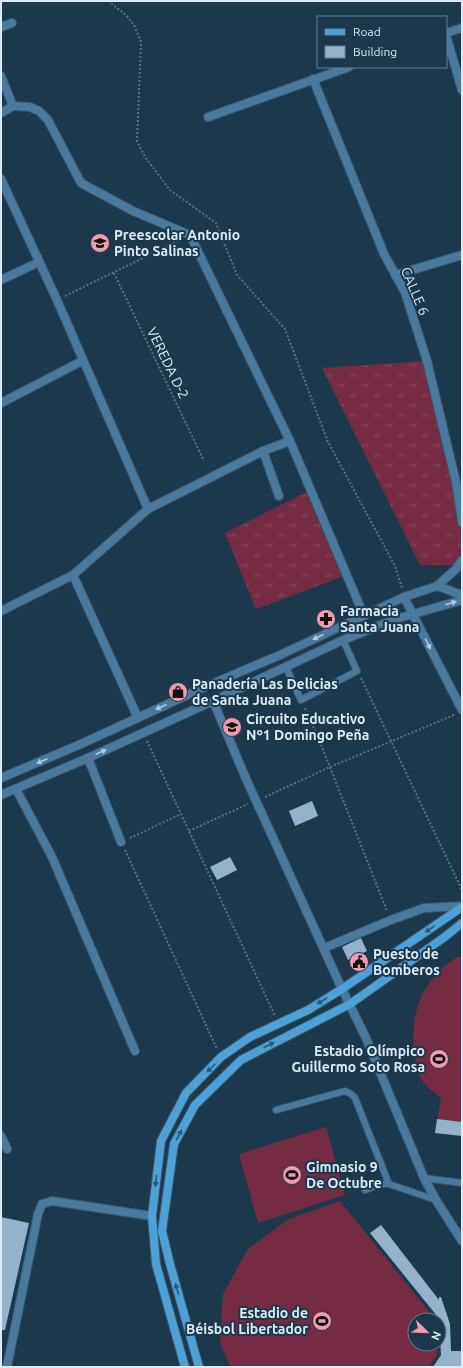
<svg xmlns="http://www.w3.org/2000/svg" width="463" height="1368" viewBox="0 0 463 1368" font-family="Ubuntu,sans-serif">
	<defs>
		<pattern id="grass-tufts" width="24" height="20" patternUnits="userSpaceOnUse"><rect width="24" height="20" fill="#752b41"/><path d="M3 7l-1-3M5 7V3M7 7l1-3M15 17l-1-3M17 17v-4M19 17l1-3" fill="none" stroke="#884a5d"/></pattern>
	</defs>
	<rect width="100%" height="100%" fill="#1c384c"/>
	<!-- grass -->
	<g fill="url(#grass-tufts)">
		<path d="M427 361 462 523V565H420L322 368Z"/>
		<path d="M307 492 344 576 256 609 225 533Z"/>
	</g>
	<!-- garden -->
	<g fill="#752b41">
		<path d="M462 956V1136L435 1133 441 1098C432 1091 422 1083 418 1073 416 1069 416 1063 415 1058 410 1023 416 991 444 967 450 962 454 958 462 956Z"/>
		<path d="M326 1127 345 1195 258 1223 239 1154Z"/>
		<path d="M340 1201 435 1319 415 1320V1344H436L437 1355 429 1367H230L220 1341 223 1294 248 1249 289 1219Z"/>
	</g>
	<!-- building -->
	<g fill="#94b3cb">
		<path d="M312 801 318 816 295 826 289 811Z"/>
		<path d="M230 857 237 870 217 880 210 867Z"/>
		<path d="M361 938 367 951 348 960 342 947Z"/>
		<path d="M437 1119 462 1122V1136L435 1133Z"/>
		<path d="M1 1217 29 1223 5 1330H1Z"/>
		<path d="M381 1225 439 1300V1297H441L450 1324 451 1351H462V1367H433L441 1355 439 1320H437V1316L370 1233Z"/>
	</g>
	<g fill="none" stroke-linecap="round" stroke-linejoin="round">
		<!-- lane casing -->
		<g stroke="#3b5568" stroke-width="8">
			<g id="lane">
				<path d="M286 667 301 700 357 671 343 640"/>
				<path d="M276 1110 345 1091 351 1094 355 1098 389 1184"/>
				<path d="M424 1178 462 1183"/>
				<path d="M365 1190 381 1184H389L436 1200"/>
			</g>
		</g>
		<!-- street casing -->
		<g stroke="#3b5568" stroke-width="10">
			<g id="street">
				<path d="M1 27 12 23"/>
				<path d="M446 33 462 28"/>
				<path d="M446 35 462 90"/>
				<path d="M1 76 13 106"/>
				<path d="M313 79 384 254 405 292 427 361 456 482 462 522"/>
				<path d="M1 113 13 106 30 107 39 111 48 120 81 183 133 211 190 235 290 441 364 616"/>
				<path d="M208 117 349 67"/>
				<path d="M1 179 57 300 148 509"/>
				<path d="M395 275 462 255"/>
				<path d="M1 280 39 262"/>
				<path d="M1 403 82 361"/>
				<path d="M263 451 279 496"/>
				<path d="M73 575 138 718"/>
				<path d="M437 586 462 595"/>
				<path d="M404 597 462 710"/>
				<path d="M1 611 73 575 148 509 263 451 290 441"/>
				<path d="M213 701 247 781 342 989 366 1038 424 1178 436 1200 462 1241"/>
				<path d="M88 758 121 842"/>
				<path d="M1 778 81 744 207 686 280 655 404 597 437 586 456 569 462 560"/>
				<path d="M16 789 52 857 135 1051"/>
				<path d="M1 795 88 758 213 701 343 640 396 619 462 600"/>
				<path d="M324 948 391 920 424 908 462 906"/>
				<path d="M1 1136 7 1149"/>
				<path d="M7 1367 38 1214 42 1204 52 1201 152 1216"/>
			</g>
		</g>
		<!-- secondary casing -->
		<g stroke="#3b5568" stroke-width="10">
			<g id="secondary">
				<path d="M185 1367 156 1264 152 1216 161 1141 186 1093 221 1057 250 1037 308 1010 342 989 462 907"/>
				<path d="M199 1367 170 1264 162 1231 174 1144 195 1105 241 1060 350 1004 446 936 462 923"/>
			</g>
		</g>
		<!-- path -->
		<g stroke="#5a7284" stroke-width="2" stroke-dasharray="2 2" stroke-linecap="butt">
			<path d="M108 1 126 15 134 25 141 42 137 141 145 157 170 190 216 223 237 275 285 329 328 442 395 566 402 588"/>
			<path d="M114 273 204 461"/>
			<path d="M65 296 178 241"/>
			<path d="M361 678 462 890"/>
			<path d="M305 708 320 742 387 911"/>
			<path d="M147 741 275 1016"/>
			<path d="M265 797 330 767 454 715"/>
			<path d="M189 831 248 804"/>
			<path d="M130 838 181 814"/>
			<path d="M125 850 217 1049"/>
		</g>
		<!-- lane -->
		<use href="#lane" stroke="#497a9d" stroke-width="6"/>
		<!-- street -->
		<use href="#street" stroke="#497a9d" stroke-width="8"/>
		<!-- secondary -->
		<use href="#secondary" stroke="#4ea0d8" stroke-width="8"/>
	</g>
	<!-- one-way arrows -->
	<defs><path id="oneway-solid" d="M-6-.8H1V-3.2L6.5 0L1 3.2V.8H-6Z"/></defs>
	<g fill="#afc9dd">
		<use href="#oneway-solid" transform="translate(451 603) rotate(-16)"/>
		<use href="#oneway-solid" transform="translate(318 637) rotate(155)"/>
		<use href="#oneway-solid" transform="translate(428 644) rotate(63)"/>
		<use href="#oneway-solid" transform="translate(161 707) rotate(155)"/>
		<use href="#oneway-solid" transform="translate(101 752) rotate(-25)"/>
		<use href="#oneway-solid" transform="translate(42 761) rotate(157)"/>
	</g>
	<g fill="#2b5776">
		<use href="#oneway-solid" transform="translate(430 929) rotate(146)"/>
		<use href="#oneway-solid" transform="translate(322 1001) rotate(149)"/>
		<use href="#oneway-solid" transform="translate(269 1045) rotate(-27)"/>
		<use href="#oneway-solid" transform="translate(211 1068) rotate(135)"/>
		<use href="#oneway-solid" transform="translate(179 1135) rotate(-62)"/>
		<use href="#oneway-solid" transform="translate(156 1181) rotate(97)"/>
		<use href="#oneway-solid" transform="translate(177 1289) rotate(-106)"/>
	</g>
	<!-- icons -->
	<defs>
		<g id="school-disc" transform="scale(1)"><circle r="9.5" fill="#f29aaf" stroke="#1c384c"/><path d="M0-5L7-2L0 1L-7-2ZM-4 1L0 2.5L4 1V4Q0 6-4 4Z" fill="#111"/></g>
		<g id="pharmacy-disc" transform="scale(1)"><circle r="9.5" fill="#f29aaf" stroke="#1c384c"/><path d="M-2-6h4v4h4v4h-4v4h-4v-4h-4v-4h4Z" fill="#111"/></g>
		<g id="shop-disc" transform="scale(1)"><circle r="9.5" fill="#f29aaf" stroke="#1c384c"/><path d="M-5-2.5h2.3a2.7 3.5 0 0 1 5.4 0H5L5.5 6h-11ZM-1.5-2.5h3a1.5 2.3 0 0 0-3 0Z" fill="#111"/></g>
		<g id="civic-disc" transform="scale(1)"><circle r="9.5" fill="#f29aaf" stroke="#1c384c"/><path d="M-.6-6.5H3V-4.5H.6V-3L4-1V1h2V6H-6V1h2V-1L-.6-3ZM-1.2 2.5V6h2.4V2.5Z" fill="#111"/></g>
		<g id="stadium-disc" transform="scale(1)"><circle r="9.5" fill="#f29aaf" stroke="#1c384c"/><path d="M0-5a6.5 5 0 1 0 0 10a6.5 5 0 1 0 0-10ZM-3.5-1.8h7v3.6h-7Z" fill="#111"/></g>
	</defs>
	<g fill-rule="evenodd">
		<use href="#school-disc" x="100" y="243"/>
		<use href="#pharmacy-disc" x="326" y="619"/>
		<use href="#shop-disc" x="178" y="692"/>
		<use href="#school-disc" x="232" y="727"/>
		<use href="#civic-disc" x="359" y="962"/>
		<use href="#stadium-disc" x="439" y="1059"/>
		<use href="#stadium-disc" x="292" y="1175"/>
		<use href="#stadium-disc" x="322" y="1321"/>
	</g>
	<g text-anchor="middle" stroke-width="4" stroke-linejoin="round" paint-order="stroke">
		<!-- poi labels -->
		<g font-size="14" font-weight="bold" fill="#dbebf8" stroke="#1c384c" text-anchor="start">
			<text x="114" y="240">Preescolar Antonio<tspan x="114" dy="16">Pinto Salinas</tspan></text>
			<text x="340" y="616">Farmacia<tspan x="340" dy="16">Santa Juana</tspan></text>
			<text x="192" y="689">Panadería Las Delicias<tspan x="192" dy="16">de Santa Juana</tspan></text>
			<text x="246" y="724">Circuito Educativo<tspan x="246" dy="16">Nº1 Domingo Peña</tspan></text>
			<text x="373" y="959">Puesto de<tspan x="373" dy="16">Bomberos</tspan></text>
			<text x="425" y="1056" text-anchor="end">Estadio Olímpico<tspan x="425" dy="16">Guillermo Soto Rosa</tspan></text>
			<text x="306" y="1172">Gimnasio 9<tspan x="306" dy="16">De Octubre</tspan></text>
			<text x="308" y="1318" text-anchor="end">Estadio de<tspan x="308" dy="16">Béisbol Libertador</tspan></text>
		</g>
		<!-- street labels -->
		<g font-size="14" fill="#dbebf8" stroke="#1c384c">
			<text transform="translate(415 291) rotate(67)" y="5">CALLE 6</text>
			<text transform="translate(168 363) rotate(64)" y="5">VEREDA D-2</text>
		</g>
	</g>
	<!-- border -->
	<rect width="463" height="1368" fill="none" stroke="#dbebf8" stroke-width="4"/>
	<!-- legend -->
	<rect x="317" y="16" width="130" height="52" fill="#1c384c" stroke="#688091"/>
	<rect x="325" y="29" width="20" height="6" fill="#4ea0d8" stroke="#688091"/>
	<text x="353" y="36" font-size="12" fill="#dbebf8">Road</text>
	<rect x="325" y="46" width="20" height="12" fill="#94b3cb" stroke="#688091"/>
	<text x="353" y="56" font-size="12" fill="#dbebf8">Building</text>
	<!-- north arrow -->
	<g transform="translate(427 1332) rotate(113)"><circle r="19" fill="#1c384c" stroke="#688091"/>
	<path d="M0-3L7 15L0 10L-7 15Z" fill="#f29aaf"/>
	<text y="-6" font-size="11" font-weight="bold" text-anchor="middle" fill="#dbebf8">N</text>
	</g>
</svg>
